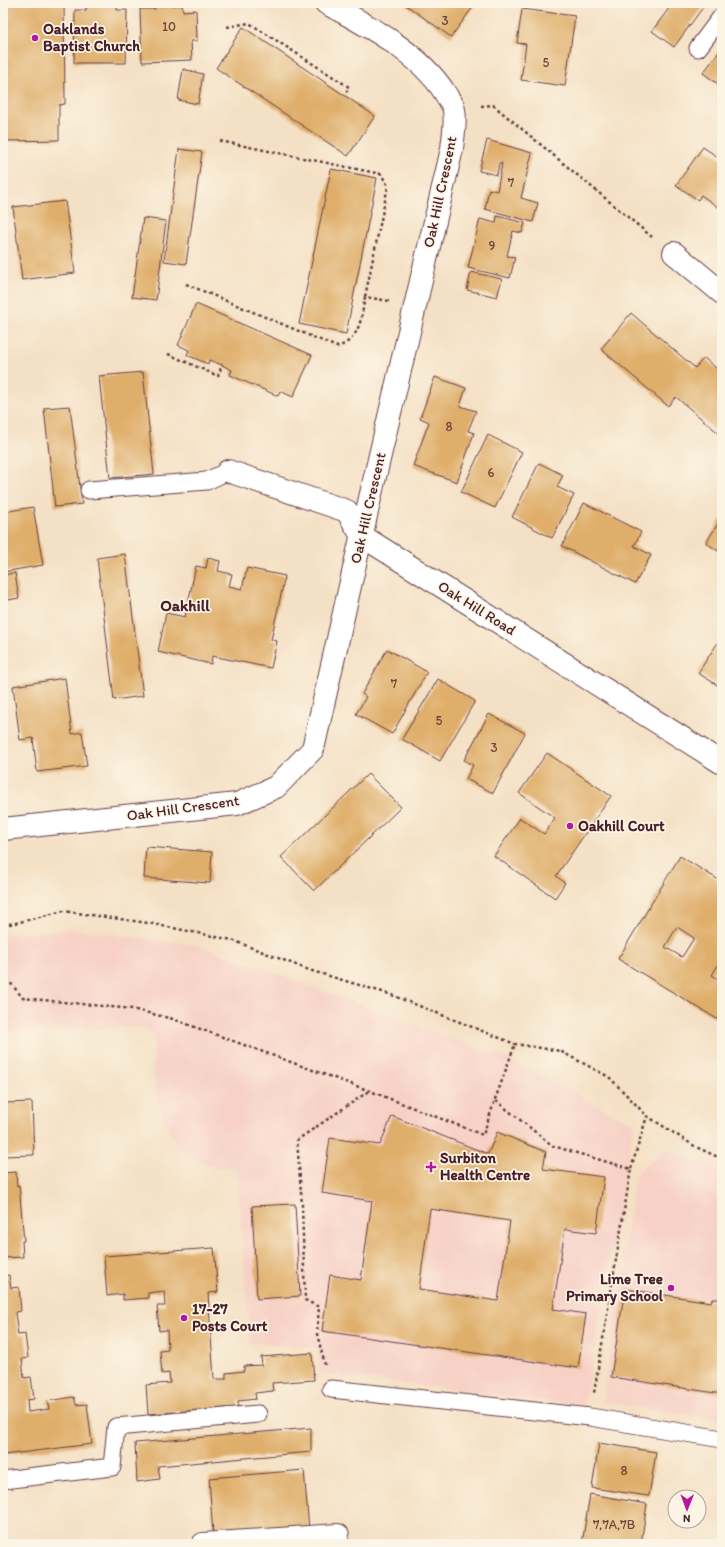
<svg xmlns="http://www.w3.org/2000/svg" width="725" height="1547" viewBox="0 0 725 1547" font-family="Itim,sans-serif">
	<rect width="100%" height="100%" fill="#fcf5e5"/>
	<filter id="ink" filterUnits="userSpaceOnUse"><feTurbulence type="fractalNoise" baseFrequency=".025" numOctaves="2"/><feDisplacementMap in="SourceGraphic" scale="8" xChannelSelector="R" yChannelSelector="G"/><feConvolveMatrix kernelMatrix="1 2 1 2 8 2 1 2 1" color-interpolation-filters="sRGB"/></filter>
	<filter id="wash" filterUnits="userSpaceOnUse"><feTurbulence type="fractalNoise" baseFrequency=".012" numOctaves="4" result="noise"/><feDisplacementMap in="SourceGraphic" scale="16" xChannelSelector="R" yChannelSelector="G"/><feGaussianBlur stdDeviation="0.9" result="paint"/><feColorMatrix in="noise" values="0 0 0 0 0 0 0 0 0 0 0 0 0 0 0 0 0 1.4 0 .05"/><feComposite in="paint" operator="in"/></filter>
	<g filter="url(#wash)">
		<rect width="100%" height="100%" fill="#f4e0c4"/>
		<!-- built -->
		<g fill="#f7d1c6">
			<path d="M67 929 198 945 508 1059 634 1124 584 1406 321 1373 316 1348 250 1343 237 1167 216 1168 188 1156 172 1137 160 1108 153 1075 154 1034 143 1027 3 1031V935Z"/>
			<path d="M667 1149 722 1171V1420L603 1402 635 1174Z"/>
		</g>
		<g id="blocks">
			<!-- building -->
			<g fill="#dfae6b" fill-rule="evenodd">
				<path d="M5 3H64L65 104 59 105V140L7 141Z"/>
				<path d="M87 3 117 4V10H127L126 63H74L75 10H86Z"/>
				<path d="M403 3H476L451 37Z"/>
				<path d="M673 3H706L674 47 652 31Z"/>
				<path d="M182 5 183 11 196 10 197 41H191L192 60 142 62 140 9H155V6Z"/>
				<path d="M522 9 575 16 565 86 521 80 526 44 517 43Z"/>
				<path d="M243 27 375 116 348 156 216 68Z"/>
				<path d="M722 48V87L703 73Z"/>
				<path d="M183 69 203 74 198 104 178 100Z"/>
				<path d="M487 140 532 153 521 198 538 203 533 222 485 209 489 189 497 191 502 163H499L497 175 479 171Z"/>
				<path d="M703 147 722 160V210L701 195 698 200 676 185Z"/>
				<path d="M179 149 202 152 186 264 164 261Z"/>
				<path d="M331 169 377 178 346 334 299 324Z"/>
				<path d="M65 201 75 273 22 280 13 207Z"/>
				<path d="M497 216 525 223 522 233 513 231 507 256 515 257 510 278 468 268 480 219 496 223Z"/>
				<path d="M143 218 166 221 156 300 132 297Z"/>
				<path d="M471 272 502 279 497 297 467 290Z"/>
				<path d="M196 304 312 355 293 397 280 391 278 396 230 375 232 370 222 365 209 360 208 364 187 355 189 350 178 345Z"/>
				<path d="M631 313 695 368 704 358 722 373V436L676 397 668 406 601 349Z"/>
				<path d="M143 372 154 474 110 478 99 376Z"/>
				<path d="M435 377 466 388 460 406 476 411 468 431 474 433 457 482 413 466 429 422 420 418Z"/>
				<path d="M70 406 82 504 55 507 44 408Z"/>
				<path d="M488 435 522 452 495 508 461 492Z"/>
				<path d="M539 463 563 475 557 487 574 495 552 538 512 517Z"/>
				<path d="M584 503 641 532 634 546 651 555 635 584 562 546Z"/>
				<path d="M33 507 43 565 3 572V512Z"/>
				<path d="M722 517V553L706 543Z"/>
				<path d="M125 554 143 696 114 700 97 558Z"/>
				<path d="M208 558 220 561 218 571 232 574 229 586 242 589 247 568 285 576 271 640 277 641 271 668 212 656 211 664 158 652 166 613 185 617 196 566 206 568Z"/>
				<path d="M15 573 19 598 3 601V575Z"/>
				<path d="M722 636V688L698 673Z"/>
				<path d="M387 649 427 672 392 734 356 714 366 697 362 694Z"/>
				<path d="M65 678 72 734 82 732 87 766 37 772 33 738 20 740 13 686Z"/>
				<path d="M438 679 475 701 440 761 402 739Z"/>
				<path d="M489 714 525 733 493 793 466 779 473 765 464 760Z"/>
				<path d="M547 753 611 796 556 876 565 883 555 898 494 856 520 818 544 834 555 818 519 793Z"/>
				<path d="M368 774 401 807 314 891 281 857Z"/>
				<path d="M146 847 212 852 210 883 144 878Z"/>
				<path d="M680 856 722 882V959L712 975 722 981V1022L618 959ZM677 927 694 938 682 957 665 947Z"/>
				<path d="M32 1102 34 1155 3 1156V1103Z"/>
				<path d="M392 1116 488 1154 497 1132 546 1152 543 1169 604 1177 596 1233 565 1229 553 1309 586 1314 578 1368 322 1331 330 1275 361 1280 372 1201 322 1193 330 1138 380 1145ZM430 1209 510 1221 498 1301 419 1289Z"/>
				<path d="M16 1172 17 1186 19 1185 24 1241H22L23 1257 3 1258V1173Z"/>
				<path d="M295 1204 300 1296 257 1299 252 1206Z"/>
				<path d="M214 1248 218 1292 208 1293 214 1379H226V1373L244 1371V1366L262 1365 261 1357 312 1353 314 1380 272 1383 273 1391 255 1393 256 1399 238 1401V1407L148 1414 146 1385 170 1383 169 1373 162 1374 160 1351 168 1350 167 1330 159 1331 157 1306H165L164 1291 148 1293V1298L123 1300V1294L107 1296 104 1256Z"/>
				<path d="M9 1275 11 1288 19 1287 21 1311 15 1312 18 1335 25 1334 28 1358 22 1359 24 1378 31 1377 34 1399 27 1400 28 1412 49 1409 47 1401 74 1397 76 1405 87 1404 92 1444 3 1455V1276Z"/>
				<path d="M625 1289 711 1302 712 1299H722V1394L611 1377Z"/>
				<path d="M311 1428V1452L158 1466 160 1479 137 1482 135 1443Z"/>
				<path d="M599 1443 656 1452 649 1496 592 1488Z"/>
				<path d="M304 1470 309 1529 213 1534 209 1478Z"/>
				<path d="M590 1494 647 1504 641 1544H582Z"/>
			</g>
		</g>
	</g>
	<g filter="url(#ink)">
		<use href="#blocks" fill-opacity="0" stroke="#643c42" stroke-width="1"/>
		<g fill="none" stroke-linecap="round" stroke-linejoin="round">
			<!-- lane casing -->
			<g stroke="#643c42" stroke-width="19">
				<g id="lane">
					<path d="M698 48 722 16"/>
					<path d="M89 490 207 481 228 471"/>
					<path d="M331 1389 590 1417 722 1439"/>
					<path d="M3 1480 112 1467 116 1427 258 1414"/>
				</g>
			</g>
			<!-- street casing -->
			<g stroke="#643c42" stroke-width="24">
				<g id="street">
					<path d="M674 253 722 293"/>
					<path d="M228 471 347 511 362 536 722 763"/>
					<path d="M3 829 237 804 276 787 313 749 373 485 452 149C453 137 457 118 453 106 451 102 447 97 445 93 420 53 367 25 326 3"/>
					<path d="M203 1544 338 1535"/>
				</g>
			</g>
			<!-- path -->
			<g stroke="#643c42" stroke-width="2.5" stroke-dasharray="3 3" stroke-linecap="butt">
				<path d="M227 27 249 23 349 87 345 95"/>
				<path d="M481 106 493 105 652 237"/>
				<path d="M220 141 381 174 388 186 365 297"/>
				<path d="M186 284 337 347C361 339 361 318 365 297L389 301"/>
				<path d="M168 354 218 376 222 365"/>
				<path d="M3 923 12 924 63 911 148 923 232 940 309 970 389 994 515 1044 560 1051 609 1077 647 1116 696 1147 722 1159"/>
				<path d="M3 974 23 998 132 1009 173 1019 370 1091 483 1135 495 1100 553 1146 631 1169 594 1393"/>
				<path d="M495 1100 515 1044"/>
				<path d="M631 1169 647 1116"/>
				<path d="M325 1365 317 1334 319 1307 305 1300 302 1205 297 1140 369 1091"/>
			</g>
			<!-- lane -->
			<use href="#lane" stroke="#fff" stroke-width="17"/>
			<!-- street -->
			<use href="#street" stroke="#fff" stroke-width="22"/>
		</g>
	</g>
	<!-- markers -->
	<g fill="#b5179e" stroke="#fcf5e5" stroke-width="1.5">
		<circle cx="35" cy="38" r="4"/>
		<circle cx="570" cy="826" r="4"/>
		<path d="M429 1161h4v4h4v4h-4v4h-4v-4h-4v-4h4z"/>
		<circle cx="671" cy="1288" r="4"/>
		<circle cx="184" cy="1318" r="4"/>
	</g>
	<g text-anchor="middle" stroke-width="3.5" stroke-linejoin="round" paint-order="stroke">
		<!-- number labels -->
		<g font-size="13" fill="#6f433b">
			<text x="445" y="25">3</text>
			<text x="169" y="31">10</text>
			<text x="546" y="67">5</text>
			<text x="511" y="187">7</text>
			<text x="492" y="250">9</text>
			<text x="449" y="431">8</text>
			<text x="491" y="477">6</text>
			<text x="394" y="688">7</text>
			<text x="439" y="725">5</text>
			<text x="494" y="752">3</text>
			<text x="624" y="1475">8</text>
			<text x="614" y="1529">7,7A,7B</text>
		</g>
		<!-- poi labels -->
		<g font-size="15" font-weight="bold" fill="#4a1f2b" stroke="#fcf5e5" text-anchor="start">
			<text x="43" y="34">Oaklands<tspan x="43" dy="17">Baptist Church</tspan></text>
			<text x="578" y="831">Oakhill Court</text>
			<text x="440" y="1163">Surbiton<tspan x="440" dy="17">Health Centre</tspan></text>
			<text x="663" y="1284" text-anchor="end">Lime Tree<tspan x="663" dy="17">Primary School</tspan></text>
			<text x="192" y="1314">17-27<tspan x="192" dy="17">Posts Court</tspan></text>
		</g>
		<!-- street labels -->
		<g font-size="15" fill="#4a1f2b" stroke="#fcf5e5">
			<text transform="translate(440 192) rotate(-78)" y="5">Oak Hill Crescent</text>
			<text transform="translate(368 508) rotate(-77)" y="5">Oak Hill Crescent</text>
			<text transform="translate(477 608) rotate(32)" y="5">Oak Hill Road</text>
			<text transform="translate(183 808) rotate(-8)" y="5">Oak Hill Crescent</text>
		</g>
		<!-- neighbourhood labels -->
		<g font-size="16" font-weight="bold" fill="#4a1f2b" stroke="#fcf5e5">
			<text x="185" y="611">Oakhill</text>
		</g>
	</g>
	<!-- margin -->
	<rect width="725" height="1547" fill="none" stroke="#fcf5e5" stroke-width="16"/>
	<!-- north arrow -->
	<g transform="translate(687 1509) rotate(181)"><circle r="19" fill="#fcf5e5" stroke="#b59f9b"/>
	<path d="M0-3L7 15L0 10L-7 15Z" fill="#b5179e"/>
	<text y="-6" font-size="11" font-weight="bold" text-anchor="middle" fill="#4a1f2b">N</text>
	</g>
</svg>
